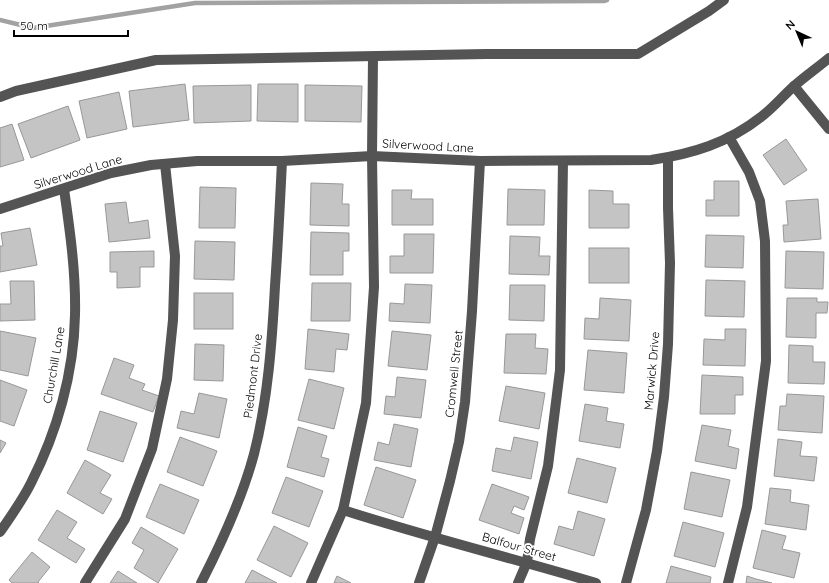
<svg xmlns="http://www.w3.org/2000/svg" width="829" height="583" viewBox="0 0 829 583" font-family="Quicksand,sans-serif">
	<rect width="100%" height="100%" fill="#fff"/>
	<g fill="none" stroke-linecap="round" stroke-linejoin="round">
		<!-- stream -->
		<path stroke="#a2a2a2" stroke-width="4.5" d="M0 20 33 28 195 3 604 1 607 0"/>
	</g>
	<!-- building -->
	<g fill="#c4c4c4" stroke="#989898">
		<path d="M185 84 189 120 133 127 129 91Z"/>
		<path d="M258 84H298V122L257 121Z"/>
		<path d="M251 85V121L194 123 193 86Z"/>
		<path d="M305 85 362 86 361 122 305 121Z"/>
		<path d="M119 92 127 129 87 138 79 101Z"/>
		<path d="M68 106 80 140 31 158 18 124Z"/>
		<path d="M12 124 24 160 0 167V128Z"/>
		<path d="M786 139 807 170 784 185 763 155Z"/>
		<path d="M714 181H739V216H706V200H714Z"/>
		<path d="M311 183 343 184 342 204H349V226L310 225Z"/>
		<path d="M200 187 236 188 235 228H199Z"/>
		<path d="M508 189 545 190 544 225H507Z"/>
		<path d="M392 190H412L411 199H433V225H392Z"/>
		<path d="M589 190 613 191V204H629V228H589Z"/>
		<path d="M818 199 821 239 784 242 783 225H788L786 201Z"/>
		<path d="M126 202 129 223 148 220 150 238 109 242 105 204Z"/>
		<path d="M30 228 37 265 0 272V246H3L1 233Z"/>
		<path d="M311 232 349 233V251H343V275H310Z"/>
		<path d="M404 234H434L433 273H390V256H404Z"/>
		<path d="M706 235 744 236 743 268 705 267Z"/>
		<path d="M510 236 540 237 539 256H550L549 275 509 274Z"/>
		<path d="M195 241 235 242 234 280 194 279Z"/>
		<rect x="589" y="248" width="40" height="35"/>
		<path d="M154 251V267H140V287L117 288V272H110V252Z"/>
		<path d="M786 251 824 252 823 289 785 288Z"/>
		<path d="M706 280 745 281 744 317 705 316Z"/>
		<path d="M10 281H34L35 320 0 321V304H11Z"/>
		<path d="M312 283H351L350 321H311Z"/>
		<path d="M405 284 432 285 430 323 389 321 390 303 404 304Z"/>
		<path d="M510 285H545L544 321 509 320Z"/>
		<rect x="194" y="293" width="39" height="36"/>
		<path d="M600 298 631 300 629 341 584 339 585 318 599 319Z"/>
		<path d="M787 298H817V302H828L827 313H816V338L786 337Z"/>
		<path d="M308 329 349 334 347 350 336 349 334 372 305 369Z"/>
		<path d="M725 329H746L745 366 703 365 704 339 725 340Z"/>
		<path d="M0 331 36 338 28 376 0 370Z"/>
		<path d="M392 331 431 335 427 370 388 366Z"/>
		<path d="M506 334H536L535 348 548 349 546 374 504 373Z"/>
		<path d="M195 344 224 345 223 381 194 380Z"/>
		<path d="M789 345 813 346V362H825L824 384 788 383Z"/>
		<path d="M588 350 627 353 624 393 584 390Z"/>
		<path d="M114 358 134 365 129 378 145 384 142 390 159 396 153 412 101 394Z"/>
		<path d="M702 375 743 377V395H735V414H700Z"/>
		<path d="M397 377 426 380 421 418 384 414 386 396 395 397Z"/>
		<path d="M309 379 344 388 334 429 298 420Z"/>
		<path d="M0 380 27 390 14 426 0 421Z"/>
		<path d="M506 386 545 393 539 429 499 421Z"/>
		<path d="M199 393 227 399 219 438 177 428 181 411 194 414Z"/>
		<path d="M787 394 824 396 822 433 778 430 780 406H786Z"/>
		<path d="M585 404 608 408 606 421 624 424 620 448 579 441Z"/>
		<path d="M100 411 137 423 123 462 87 450Z"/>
		<path d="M394 424 418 429 411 467 374 460 378 442 389 445Z"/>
		<path d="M702 425 731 430 728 446 739 449 736 469 695 461Z"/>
		<path d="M298 427 327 436 321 457 329 459 324 477 287 467Z"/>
		<path d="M180 437 217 451 203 486 167 472Z"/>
		<path d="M514 437 538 442 531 479 492 471 496 448 511 451Z"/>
		<path d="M778 439 802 442 800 456 817 457 814 481 774 476Z"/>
		<path d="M0 440 6 443 0 453Z"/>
		<path d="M577 458 616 468 607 503 568 493Z"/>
		<path d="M85 460 111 475 100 493 112 499 103 514 67 493Z"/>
		<path d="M376 467 416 480 403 518 364 505Z"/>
		<path d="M691 472 730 480 722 517 684 509Z"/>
		<path d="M286 477 323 491 309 527 272 513Z"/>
		<path d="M160 484 199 500 184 534 146 517Z"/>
		<path d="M492 484 529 497 524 510 514 506 511 513 524 518 519 534 479 520Z"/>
		<path d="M770 488 791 490 790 502 809 505 806 530 765 524Z"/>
		<path d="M57 510 77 522 67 538 85 549 76 563 38 540Z"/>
		<path d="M578 511 605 519 594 556 554 544 559 526 573 530Z"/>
		<path d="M683 522 724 533 715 567 674 556Z"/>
		<path d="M274 526 308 543 291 577 257 560Z"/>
		<path d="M141 527 178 549 158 583 134 568 144 550 132 543Z"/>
		<path d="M762 530 786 536 782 549 800 553 794 578 753 568Z"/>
		<path d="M32 552 50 567 38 582 39 583H12L9 580Z"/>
		<path d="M671 566 711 577 710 583H666Z"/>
		<path d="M252 570 277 583H245Z"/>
		<path d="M118 571 137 583H110Z"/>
		<path d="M337 576 351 583H334Z"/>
		<path d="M747 576 756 579 772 583H746Z"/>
	</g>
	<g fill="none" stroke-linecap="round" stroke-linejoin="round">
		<!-- minor -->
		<g stroke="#545454" stroke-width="10">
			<path d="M794 86 829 129"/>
			<path d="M0 97 16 91 156 60 486 54H638L709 11 724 0"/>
			<path d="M0 209 111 173 151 165 197 161H282L372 156 480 161 651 160C692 154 728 143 761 117 773 108 782 97 793 87 804 77 817 68 829 58"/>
			<path d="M343 510C427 537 512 558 596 583"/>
			<path d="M0 532C11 516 22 501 31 483 57 432 74 373 75 315 76 273 70 231 64 189"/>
			<path d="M85 583 125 519 152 449 167 379 173 320 175 256 165 164"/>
			<path d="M201 583C222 542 242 499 254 454 268 399 272 342 275 286 278 244 280 203 282 161"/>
			<path d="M311 583 343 510 366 403 374 287 372 156 373 57"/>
			<path d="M419 583 435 537 450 481 459 442 465 402 472 311 480 161"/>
			<path d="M518 583 527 562 530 539 548 466 560 370 563 161"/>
			<path d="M626 583 646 510 657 451 664 397 668 344 670 263 668 208V158"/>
			<path d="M728 583 747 507 766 361 765 241 760 201 749 172 729 137"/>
		</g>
	</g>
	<g text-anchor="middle" stroke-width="3.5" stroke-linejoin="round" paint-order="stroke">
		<!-- street labels -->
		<g font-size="12" fill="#000" stroke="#fff">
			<text transform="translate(428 146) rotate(3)" y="4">Silverwood Lane</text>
			<text transform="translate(78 172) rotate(-17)" y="4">Silverwood Lane</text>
			<text transform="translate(54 365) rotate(-80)" y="4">Churchill Lane</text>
			<text transform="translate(652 371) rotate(-85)" y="4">Marwick Drive</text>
			<text transform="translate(454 374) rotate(-84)" y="4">Cromwell Street</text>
			<text transform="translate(253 376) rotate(-83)" y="4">Piedmont Drive</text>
			<text transform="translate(519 547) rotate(16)" y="4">Balfour Street</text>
		</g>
	</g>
	<!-- north arrow -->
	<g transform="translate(797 32) rotate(316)" stroke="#ffffff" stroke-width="3" paint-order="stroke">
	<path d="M0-3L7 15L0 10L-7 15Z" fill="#000000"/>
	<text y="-6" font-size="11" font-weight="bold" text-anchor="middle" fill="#000000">N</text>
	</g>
	<!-- scale -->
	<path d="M14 30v6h114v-6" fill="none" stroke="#000000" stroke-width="2"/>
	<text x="20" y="30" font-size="12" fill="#000000" stroke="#ffffff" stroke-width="3" paint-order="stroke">50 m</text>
</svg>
